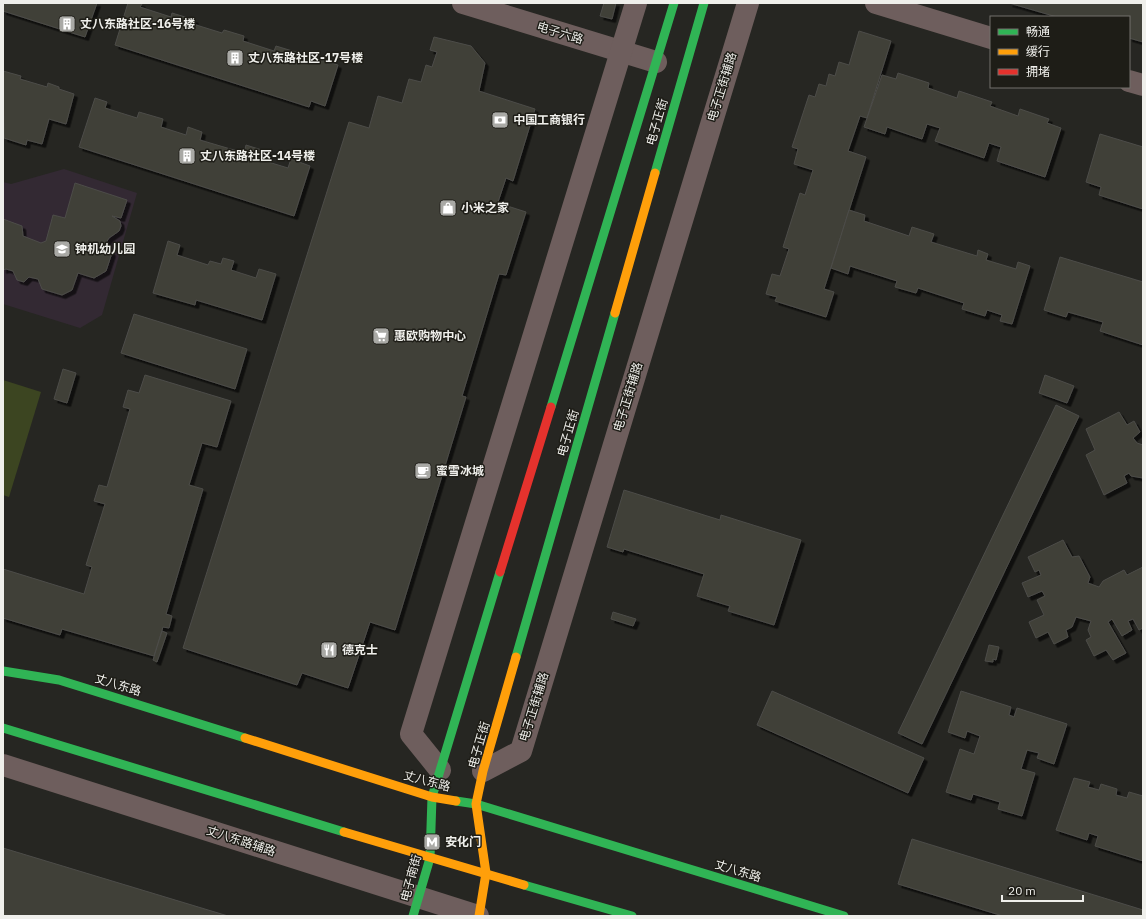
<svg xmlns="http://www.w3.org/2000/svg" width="1146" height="919" viewBox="0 0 1146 919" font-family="'IBM Plex Sans','Noto Sans SC',sans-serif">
	<defs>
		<filter id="shadow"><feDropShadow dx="3.5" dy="3.5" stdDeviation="0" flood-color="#0009"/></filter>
	</defs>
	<rect width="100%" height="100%" fill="#262622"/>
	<!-- education -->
	<path fill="#332933" d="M64 169 137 193 102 315 80 328 3 304V182L11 184Z"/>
	<!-- green -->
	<path fill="#3c4521" d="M3 380 41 392 9 497 3 495Z"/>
	<!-- building -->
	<g fill="#414037" stroke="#4c4c49" filter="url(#shadow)">
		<path d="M3 3H97L85 37 3 11Z"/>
		<path d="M128 3H140L142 4 140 7 171 17 172 13 195 20 193 24 222 33 224 30 244 36 243 41 274 51 276 46 338 65 325 106 311 101 309 107 115 45Z"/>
		<path d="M604 3H616L612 19 600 16Z"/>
		<path d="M1009 3H1143V42L1129 38V17H1057Z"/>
		<path d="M859 31 891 41 867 118 860 116 848 151 866 157 824 289 834 292 826 317 775 301 777 297 766 294 772 274 780 276 789 249 783 247 800 193 805 195 813 170 794 164 798 149 792 147 809 95 815 97 819 84 826 86 829 74 835 76 839 62 849 65Z"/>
		<path d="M434 37 471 46 485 63 479 91 535 109 513 181 506 178 498 202V203L526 212 506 275 499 274 462 396 466 397 395 630 370 622 348 688 302 673 297 685 183 648 349 122 369 128 378 96 402 103 409 79 421 82 426 65 432 67 437 52 430 50Z"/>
		<path d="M3 71 21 76 20 79 47 87 48 83 59 87V89L74 94 66 124 49 119 42 144 27 140 26 145 4 138Z"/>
		<path d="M898 73 929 83 928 88 957 98 959 91 992 102 990 106 1018 116 1020 109 1049 119 1047 123 1061 128 1045 177 997 161 1001 147 989 143 984 158 935 141 940 128 927 124 922 139 887 127 885 134 864 127 882 75 896 79Z"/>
		<path d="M95 98 107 102 105 108 137 118 139 112 163 119 161 127 186 135 188 127 202 132 200 140 244 153 246 145 268 152 265 161 288 168 291 159 310 166 294 216 79 147Z"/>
		<path d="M1100 134 1143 147V209L1099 195 1101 187 1086 182Z"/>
		<path d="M75 183 127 200 121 218 112 216 120 221 121 226 119 231 109 238 106 243 112 253 106 271 94 278 78 273 72 290 62 295 42 289 38 279 29 277 24 282 17 280 13 271 6 269 3 270V219L22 226 23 236 41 243 46 241 53 215 65 218Z"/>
		<path d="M849 210 865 215 864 221 909 236 912 227 934 234 931 242 977 256 978 250 988 254 986 260 1016 269 1018 262 1030 266 1012 324 1000 321 1002 315 987 310 985 316 962 309 964 303 918 288 916 293 895 287 897 281 850 266 848 274 831 268Z"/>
		<path d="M168 241 180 245 177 255 208 265 210 261 221 264 223 258 234 261 231 270 256 278 259 269 276 274 262 320 196 300 195 305 153 293Z"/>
		<path d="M1060 257 1143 282V345L1100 331 1103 322 1068 312 1066 317 1044 310Z"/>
		<path d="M134 314 247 349 235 389 121 353Z"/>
		<path d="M63 369 76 373 67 403 54 399Z"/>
		<path d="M145 375 231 401 217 447 202 443 189 485 203 489 166 614 172 616 169 628 163 627 154 656 62 629 60 635 3 618V569L84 594 92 567 86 565 105 504 94 501 99 485 107 487 130 409 123 407 128 390 139 393Z"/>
		<path d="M1045 375 1074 386 1067 403 1039 393Z"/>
		<path d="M1056 405 1079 416 922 744 898 733Z"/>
		<path d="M1119 412 1127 425 1134 421 1140 432 1133 438 1137 443 1143 445V478L1131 476 1129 473 1124 476 1127 483 1104 495 1086 455 1095 450 1086 429Z"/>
		<path d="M624 490 720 520 721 515 801 540 774 625 728 611 730 606 697 596 704 574 624 549 623 552 607 547Z"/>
		<path d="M1063 540 1072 557 1079 556 1090 577 1088 583 1099 587 1103 581 1124 570 1127 575 1143 567V628L1139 630 1133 619 1128 621 1132 630 1122 636 1112 619 1108 622 1126 653 1113 660 1106 650 1094 656 1086 640 1091 637 1088 630 1091 621 1076 617 1072 627 1066 630 1068 637 1054 644 1048 632 1036 638 1029 622 1044 615 1037 600 1045 596 1042 591 1028 597 1022 583 1041 575 1039 570 1035 572 1028 557Z"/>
		<path d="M613 612 636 619 633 626 611 619Z"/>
		<path d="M162 631 167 633 157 662 153 660Z"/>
		<path d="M989 645 999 647 996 660 993 659V662L985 661Z"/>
		<path d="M772 691 924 758 908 793 757 725Z"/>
		<path d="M961 691 1011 707 1009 715 1014 717 1017 708 1067 724 1054 764 1037 758 1039 753 1027 750 1021 769 1035 773 1022 816 998 809 1000 802 973 794 971 800 946 792 960 749 974 754 980 736 967 731 965 738 948 732Z"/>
		<path d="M1074 778 1090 782 1088 787 1099 790 1101 784 1117 789 1116 795 1127 798 1129 792 1143 796V861L1095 846 1098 836 1089 833 1087 840 1056 830Z"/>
		<path d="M912 839 1143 910V916H1003L898 884Z"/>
		<path d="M3 848 228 916H3Z"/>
	</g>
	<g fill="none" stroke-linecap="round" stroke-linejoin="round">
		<!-- street -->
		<g stroke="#6e5e5d" stroke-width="22">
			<path d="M463 3 656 62"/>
			<path d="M876 3 991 38"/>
			<path d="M1129 81 1143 85"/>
			<path d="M3 765 478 916"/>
			<path d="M440 770 411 734 636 3"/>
			<path d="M483 771 521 751 748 3"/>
		</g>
		<!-- fast -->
		<g stroke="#30b455" stroke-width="9">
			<path d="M655 173 704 3"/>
			<path d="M551 407 674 3"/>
			<path d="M516 657 615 313"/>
			<path d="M3 671 59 680 245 738"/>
			<path d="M3 728 344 832"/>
			<path d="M456 801 476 804 844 916"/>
			<path d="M524 885 632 916"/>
			<path d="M413 916 430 858 432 797 500 572"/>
		</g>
		<!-- slow -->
		<g stroke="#ff9f0a" stroke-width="9">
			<path d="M615 313 655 173"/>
			<path d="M245 738 432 797 456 801"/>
			<path d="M344 832 524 885"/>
			<path d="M479 916 486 873 476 804 483 771 516 657"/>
		</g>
		<!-- jam -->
		<path stroke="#e5322d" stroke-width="9" d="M500 572 551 407"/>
	</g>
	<!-- icons -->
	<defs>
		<g id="building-square" transform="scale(0.9)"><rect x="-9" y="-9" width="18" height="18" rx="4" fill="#a9a9a5" stroke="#1e1d17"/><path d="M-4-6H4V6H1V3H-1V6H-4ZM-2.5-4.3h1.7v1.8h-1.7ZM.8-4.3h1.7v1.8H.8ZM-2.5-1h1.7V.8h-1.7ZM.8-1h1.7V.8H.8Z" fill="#fff"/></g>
		<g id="bank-square" transform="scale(0.9)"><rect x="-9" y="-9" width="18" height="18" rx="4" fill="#a9a9a5" stroke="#1e1d17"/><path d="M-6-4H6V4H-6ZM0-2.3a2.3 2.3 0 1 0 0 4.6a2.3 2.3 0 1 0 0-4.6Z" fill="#fff"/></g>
		<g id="shop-square" transform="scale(0.9)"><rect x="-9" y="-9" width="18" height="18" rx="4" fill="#a9a9a5" stroke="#1e1d17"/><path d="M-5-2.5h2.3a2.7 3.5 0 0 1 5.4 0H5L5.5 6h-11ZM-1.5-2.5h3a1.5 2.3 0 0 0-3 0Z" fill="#fff"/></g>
		<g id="school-square" transform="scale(0.9)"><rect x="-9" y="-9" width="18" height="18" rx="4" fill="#a9a9a5" stroke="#1e1d17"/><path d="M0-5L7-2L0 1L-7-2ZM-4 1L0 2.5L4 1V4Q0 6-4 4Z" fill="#fff"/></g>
		<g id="supermarket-square" transform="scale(0.9)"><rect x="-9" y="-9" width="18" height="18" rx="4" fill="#a9a9a5" stroke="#1e1d17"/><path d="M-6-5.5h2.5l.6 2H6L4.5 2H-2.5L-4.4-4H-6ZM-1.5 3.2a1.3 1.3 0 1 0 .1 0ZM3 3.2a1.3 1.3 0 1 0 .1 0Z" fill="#fff"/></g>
		<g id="cafe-square" transform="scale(0.9)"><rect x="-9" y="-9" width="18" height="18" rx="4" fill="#a9a9a5" stroke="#1e1d17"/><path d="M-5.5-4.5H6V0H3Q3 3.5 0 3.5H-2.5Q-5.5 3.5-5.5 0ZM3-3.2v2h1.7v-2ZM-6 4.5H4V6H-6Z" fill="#fff"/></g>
		<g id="restaurant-square" transform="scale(0.9)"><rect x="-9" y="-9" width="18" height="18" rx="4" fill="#a9a9a5" stroke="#1e1d17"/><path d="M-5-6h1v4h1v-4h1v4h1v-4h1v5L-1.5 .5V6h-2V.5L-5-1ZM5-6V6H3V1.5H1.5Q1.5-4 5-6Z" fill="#fff"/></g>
		<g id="metro-square" transform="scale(0.9)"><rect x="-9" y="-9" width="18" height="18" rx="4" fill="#a9a9a5" stroke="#1e1d17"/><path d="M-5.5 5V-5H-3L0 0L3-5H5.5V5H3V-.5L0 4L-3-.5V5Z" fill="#fff"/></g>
	</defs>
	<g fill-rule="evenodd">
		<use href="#building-square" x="67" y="24"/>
		<use href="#building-square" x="235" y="58"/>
		<use href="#bank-square" x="500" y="120"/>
		<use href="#building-square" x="187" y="156"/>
		<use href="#shop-square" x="448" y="208"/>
		<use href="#school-square" x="62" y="249"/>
		<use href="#supermarket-square" x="381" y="336"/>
		<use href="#cafe-square" x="423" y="471"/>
		<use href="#restaurant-square" x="329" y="650"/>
		<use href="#metro-square" x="432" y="842"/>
	</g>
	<g text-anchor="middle" stroke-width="3" stroke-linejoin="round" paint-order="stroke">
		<!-- poi labels -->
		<g font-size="12" font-weight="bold" fill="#efefeb" stroke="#1e1d17" text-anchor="start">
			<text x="80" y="28">丈八东路社区-16号楼</text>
			<text x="248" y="62">丈八东路社区-17号楼</text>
			<text x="513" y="124">中国工商银行</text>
			<text x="200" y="160">丈八东路社区-14号楼</text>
			<text x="461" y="212">小米之家</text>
			<text x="75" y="253">钟机幼儿园</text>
			<text x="394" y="340">惠欧购物中心</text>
			<text x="436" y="475">蜜雪冰城</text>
			<text x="342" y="654">德克士</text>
			<text x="445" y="846">安化门</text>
		</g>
		<!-- street labels -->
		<g font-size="12" fill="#efefeb" stroke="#1e1d17">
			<text transform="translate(560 33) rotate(17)" y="4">电子六路</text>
			<text transform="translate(722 87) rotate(-73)" y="4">电子正街辅路</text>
			<text transform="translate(657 122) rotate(-74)" y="4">电子正街</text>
			<text transform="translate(628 397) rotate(-73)" y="4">电子正街辅路</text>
			<text transform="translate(568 433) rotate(-74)" y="4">电子正街</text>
			<text transform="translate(118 685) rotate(17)" y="4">丈八东路</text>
			<text transform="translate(534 707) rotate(-73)" y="4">电子正街辅路</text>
			<text transform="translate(479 745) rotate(-74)" y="4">电子正街</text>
			<text transform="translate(427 781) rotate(15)" y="4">丈八东路</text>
			<text transform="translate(241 841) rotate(18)" y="4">丈八东路辅路</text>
			<text transform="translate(738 871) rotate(17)" y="4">丈八东路</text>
			<text transform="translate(411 878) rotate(-75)" y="4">电子南街</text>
		</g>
	</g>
	<!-- border -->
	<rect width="1146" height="919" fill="none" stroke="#efefeb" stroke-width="8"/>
	<!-- legend -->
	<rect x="990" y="16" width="140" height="72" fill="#1e1d17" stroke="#72716c"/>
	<rect x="998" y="29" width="20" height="6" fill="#30b455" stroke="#72716c"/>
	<text x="1026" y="36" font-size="12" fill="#efefeb">畅通</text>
	<rect x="998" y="49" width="20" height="6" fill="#ff9f0a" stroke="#72716c"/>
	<text x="1026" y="56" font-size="12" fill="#efefeb">缓行</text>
	<rect x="998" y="69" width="20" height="6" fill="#e5322d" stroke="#72716c"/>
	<text x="1026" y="76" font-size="12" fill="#efefeb">拥堵</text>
	<!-- scale -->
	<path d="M1002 895v6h81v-6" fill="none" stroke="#efefeb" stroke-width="2"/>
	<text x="1008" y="895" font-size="12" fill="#efefeb" stroke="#1e1d17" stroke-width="3" paint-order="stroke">20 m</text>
</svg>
